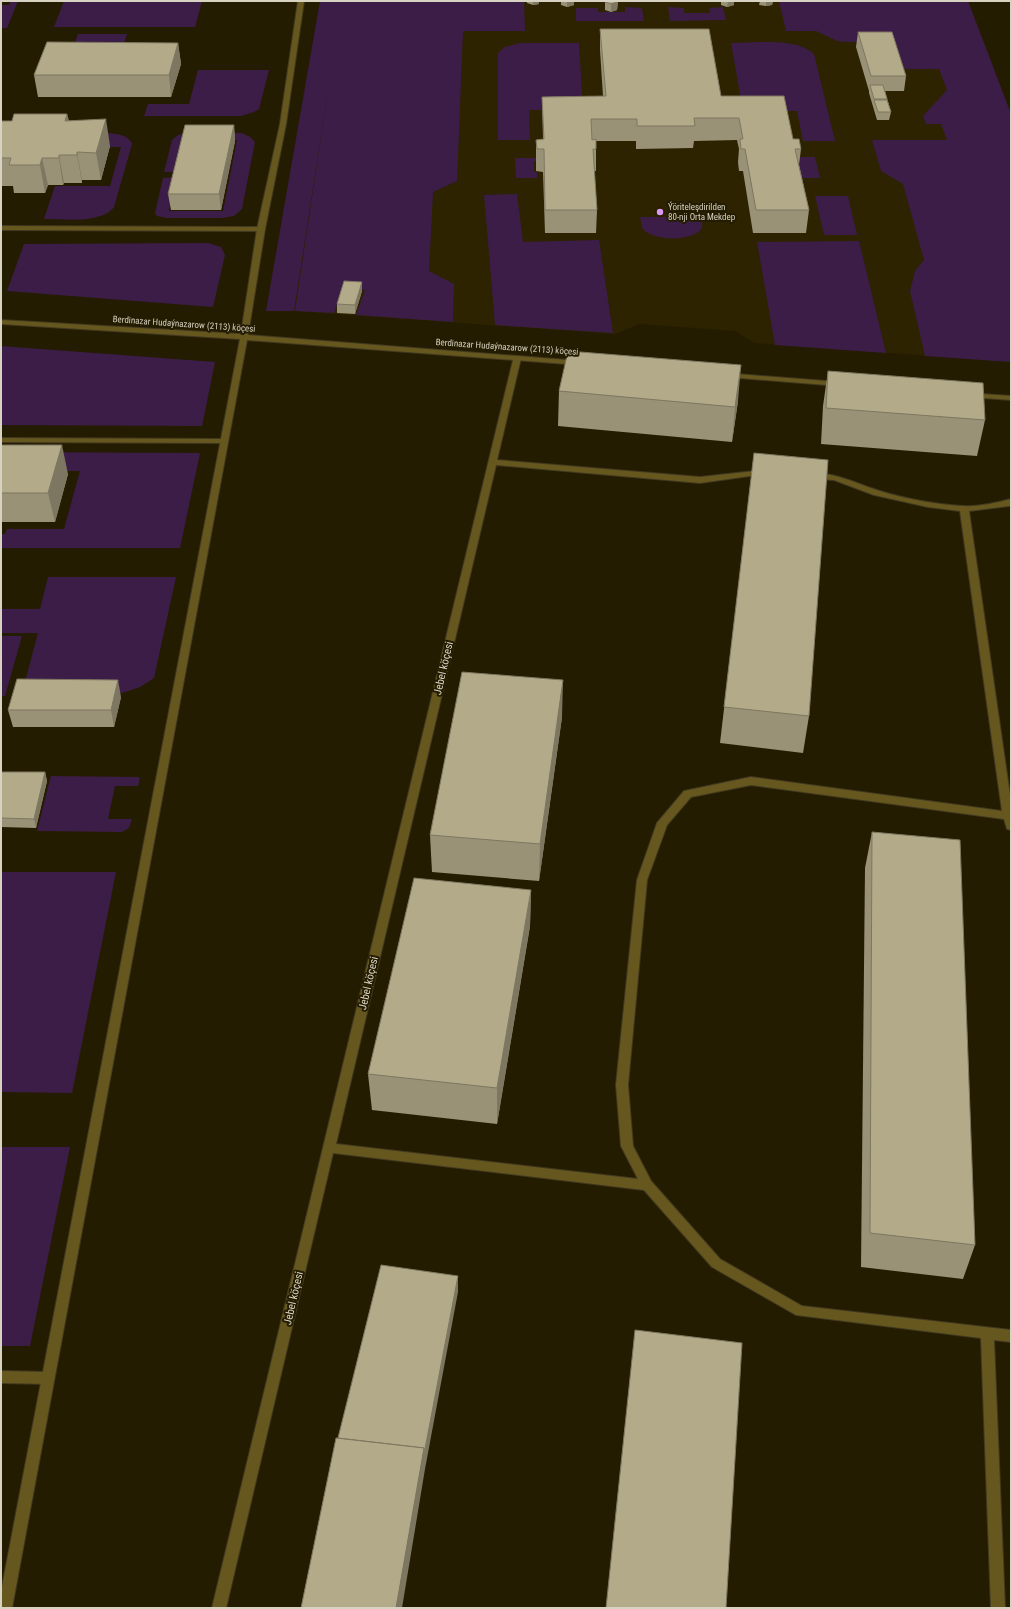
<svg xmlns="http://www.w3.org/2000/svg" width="1012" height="1609" viewBox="0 0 1012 1609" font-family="'Roboto Condensed',sans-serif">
	<rect width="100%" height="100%" fill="#241c01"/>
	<!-- built -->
	<path fill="#2d2300" d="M342 1H968L1011 114V362L754 343 735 331 639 324 616 334 294 311Z"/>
	<!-- green -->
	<g fill="#3c1d47">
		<path d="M11 1H18L7 28H1V7L2 5H9Z"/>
		<path d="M64 1H202L195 27H54Z"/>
		<path d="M320 1H524L525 31H463L457 181 433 192 429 271 454 284 453 322 356 315 365 290 343 288 334 313 295 311 330 78 294 311H266Z"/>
		<path d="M779 1H968L1011 114V362L925 356 910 291 915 271 924 260 903 184 881 171 872 140H947L941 124H926L923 116 947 90 939 69H904L895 42H849L837 41 816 31H786Z"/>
		<path d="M625 7 642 8 644 21H576V8H598V12H625Z"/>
		<path d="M668 7 684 8V13H710L709 8 723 7 726 20 670 21Z"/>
		<path d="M78 34H127L119 59H69Z"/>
		<path d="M520 43H579L583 110H529L530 140H498V53L505 47Z"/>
		<path d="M731 43C754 43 797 37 814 54L835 141H803L797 111H743Z"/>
		<path d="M198 70H269L259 109 254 112 241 116H144L148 104H189Z"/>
		<path d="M187 133H242L250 137 255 142 242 209 234 216 222 218H167L157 216 155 213 163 178 177 177 169 211H223L237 140H186L178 172H164L172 140 178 135Z"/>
		<path d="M75 134C89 134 127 128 132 144L114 207C101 224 64 219 44 219L55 186H110L121 147H71Z"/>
		<path d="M794 157H815L820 178H799Z"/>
		<path d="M515 158H537V161H534V172H537V178H516Z"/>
		<path d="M517 194 523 242 599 240 613 333 495 325 484 195Z"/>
		<path d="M815 196H848L857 235H824Z"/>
		<path d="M640 217H702C702 221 703 226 701 229 692 242 653 241 643 229 641 226 641 220 640 217Z"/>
		<path d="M859 241 886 353 775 345 757 242Z"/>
		<path d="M208 243 221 247 225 255 213 307 7 291 24 244Z"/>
		<path d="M1 346 215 362 202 426 1 425Z"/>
		<path d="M1 452 200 453 180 548H1V534H5L7 529H64L80 471H6Z"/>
		<path d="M48 577H176L154 678 140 687 122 693H22L38 633H1V609H40Z"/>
		<path d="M1 636H22L5 696H1Z"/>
		<path d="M51 776 138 777 140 778 138 786H115L108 819H132L129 828 122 832 37 831Z"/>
		<path d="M1 872H116L72 1093 1 1092Z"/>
		<path d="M1 1147H70L30 1346H1Z"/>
	</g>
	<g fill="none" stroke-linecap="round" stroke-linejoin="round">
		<!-- lane casing -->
		<g stroke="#413920" stroke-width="2">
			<g id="lane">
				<path d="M1 226 261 227 265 229 261 231 1 230Z"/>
				<path d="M514 356H520L521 358 497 460 700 477 764 470 768 472 764 474 700 483 496 465 336 1144 638 1179 621 1146 616 1085 637 880 657 823 684 791 751 777 1002 811 960 511 928 507 874 495 834 480 814 479 810 476C819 467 859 484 871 488 895 497 937 505 963 506 978 507 996 503 1011 499V505L1009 506 969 511 1011 802V830L1007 829 1004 819 751 785 691 797 667 825 647 880 628 1085 633 1146 651 1181 720 1259 802 1306 1011 1330V1342L994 1340 1005 1608H991L981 1338 796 1315 712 1267 644 1190 333 1153 226 1608H212Z"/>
				<path d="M1 438 224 439 228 441 224 443 1 442Z"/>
				<path d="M1 1371 48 1372 53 1374 54 1378 53 1382 48 1384 1 1383Z"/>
			</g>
		</g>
		<!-- street casing -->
		<g stroke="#413920" stroke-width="2">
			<g id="street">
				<path d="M298 1H304L286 124 265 229 248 335 580 361 584 363 580 365 247 340 12 1608H1V1592L240 339 1 324V320L241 334 257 229 280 124Z"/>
				<path d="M724 373 839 382 843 384 839 386 727 377H724Z"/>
				<path d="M967 393 1011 396V400L970 397H967Z"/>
			</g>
		</g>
		<!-- lane -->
		<use href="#lane" fill="#66571f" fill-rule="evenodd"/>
		<!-- street -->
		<use href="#street" fill="#66571f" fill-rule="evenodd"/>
	</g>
	<!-- wall -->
	<g fill="#9a9277">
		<path d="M527 1H539V4L533 5 527 3Z"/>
		<path d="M561 1H574V5L567 7 561 5Z"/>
		<path d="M605 1H618L617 10 611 12 605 10Z"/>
		<path d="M721 1H734V5L727 7 721 5Z"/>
		<path d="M760 1H773L772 5 766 6 759 5Z"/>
		<path d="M600 29 721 96 793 139 801 149 799 165 809 210 806 233H753L743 171H739L738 162 739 149 737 140 694 141 693 148 636 149V141H596V171H594L597 210 596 233H545L543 172 536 171V140L543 139 542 97 603 96 600 50Z"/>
		<path d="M858 32 906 76 904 91H885L891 112 889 120H877L869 93V91L856 47Z"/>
		<path d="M178 43 181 64 171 97H38L34 75Z"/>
		<path d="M67 114 69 121 110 146 101 180H82V183H64L63 185H48L45 193H14L13 186H1V121H12Z"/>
		<path d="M234 125 235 141 221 210H171L168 194Z"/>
		<path d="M362 291 355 314 337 313V304Z"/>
		<path d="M828 371 985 420 977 456 821 444 823 406Z"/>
		<path d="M559 391 738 401 732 442 558 426Z"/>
		<path d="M1 445 68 474 55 522H1Z"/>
		<path d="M754 453 809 716 803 753 720 743Z"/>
		<path d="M121 697 114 727H13L8 710Z"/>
		<path d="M562 717 539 881 432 872 430 835Z"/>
		<path d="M1 772H45L47 781 36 828 1 827Z"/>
		<path d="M872 832 975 1245 963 1279 861 1267 865 868Z"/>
		<path d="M531 890 530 926 497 1124 372 1110 368 1074Z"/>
	</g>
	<!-- shaded-wall -->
	<g fill="#7d7761">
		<path d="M533 1H539V4L533 5Z"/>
		<path d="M567 1H574V5L567 7Z"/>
		<path d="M618 1 617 10 611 12V4Z"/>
		<path d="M728 1H734V5L727 7Z"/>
		<path d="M766 1H773L772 5 766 6Z"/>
		<path d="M178 43 181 64 171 97 169 75Z"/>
		<path d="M67 114 72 141 65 121Z"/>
		<path d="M106 119 110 146 101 180 96 153Z"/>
		<path d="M234 125 235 141 221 210 219 194Z"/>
		<path d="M77 152 82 180V183L77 155Z"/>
		<path d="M59 155 64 183 63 185 59 158Z"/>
		<path d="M42 158 48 185 45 193 40 165Z"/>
		<path d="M362 282V291L355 314V305Z"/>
		<path d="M741 365 738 401 732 442 735 407Z"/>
		<path d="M62 445 68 474 55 522 48 493Z"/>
		<path d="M118 680 121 697 114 727 111 710Z"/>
		<path d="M563 680 562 717 539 881 540 844Z"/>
		<path d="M45 772 47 781 36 828 34 819Z"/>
		<path d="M531 890 530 926 497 1124V1088Z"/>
		<path d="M458 1276V1292L425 1469 402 1608H396L424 1448Z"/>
	</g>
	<!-- building -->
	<g fill="#b3aa8a" stroke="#7d7761">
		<path d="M605 1H618L617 2 611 4 605 2Z"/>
		<path d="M600 29H709L721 96H784L793 139H799L801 149H795L809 210H756L745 149H741L740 139H743L739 118H694L695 126H637V119H591L592 140 596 139V149H593L597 210H545L544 149H537L536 140 544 139 542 97 606 96Z"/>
		<path d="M858 32H892L906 76H871Z"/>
		<path d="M47 42 178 43 169 75H34Z"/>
		<path d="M870 85H883L887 99H874Z"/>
		<path d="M874 100H887L891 112H878Z"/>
		<path d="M14 114H67L65 121 106 119 96 153 77 152V155H59V158H42L40 165H9L11 158H1V121H12Z"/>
		<path d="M185 125H234L219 194H168Z"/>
		<path d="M344 281 362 282 355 305 337 304Z"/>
		<path d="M568 351 741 365 735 407 559 391Z"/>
		<path d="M828 371 983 383 985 420 826 408Z"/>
		<path d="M1 445H62L48 493H1Z"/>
		<path d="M754 453 828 460 809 716 724 707Z"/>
		<path d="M462 672 563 680 540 844 430 835Z"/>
		<path d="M17 679 118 680 111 710H8Z"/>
		<path d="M1 772H45L34 819 1 818Z"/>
		<path d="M872 832 960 840 975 1245 870 1233Z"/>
		<path d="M414 878 531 890 497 1088 368 1074Z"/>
		<path d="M381 1265 458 1276 424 1454V1448L338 1438Z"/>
		<path d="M635 1330 742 1343 726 1608H606Z"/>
		<path d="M336 1438 424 1448 396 1608H301Z"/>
	</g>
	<!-- markers -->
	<circle fill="#db99f5" stroke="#241c01" stroke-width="1.5" cx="660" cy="212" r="4"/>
	<g text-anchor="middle" stroke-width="4" stroke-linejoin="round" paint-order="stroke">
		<!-- far-poi labels -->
		<g font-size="9" fill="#d7d2c2" stroke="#241c01" text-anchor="start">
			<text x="668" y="210">Ýöriteleşdirilden<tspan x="668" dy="10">80-nji Orta Mekdep</tspan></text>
		</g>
		<!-- far-street labels -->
		<g font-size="9" fill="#d7d2c2" stroke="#241c01">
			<text transform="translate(184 324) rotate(4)" y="3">Berdinazar Hudaýnazarow (2113) köçesi</text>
			<text transform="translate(507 347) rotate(4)" y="3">Berdinazar Hudaýnazarow (2113) köçesi</text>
		</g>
		<!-- street labels -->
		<g font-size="11" fill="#d7d2c2" stroke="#241c01">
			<text transform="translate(443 668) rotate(-77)" y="4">Jebel köçesi</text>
			<text transform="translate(368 983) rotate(-77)" y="4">Jebel köçesi</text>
			<text transform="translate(293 1298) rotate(-77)" y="4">Jebel köçesi</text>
		</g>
	</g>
	<!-- border -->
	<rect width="1012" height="1609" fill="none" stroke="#d7d2c2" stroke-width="4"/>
</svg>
